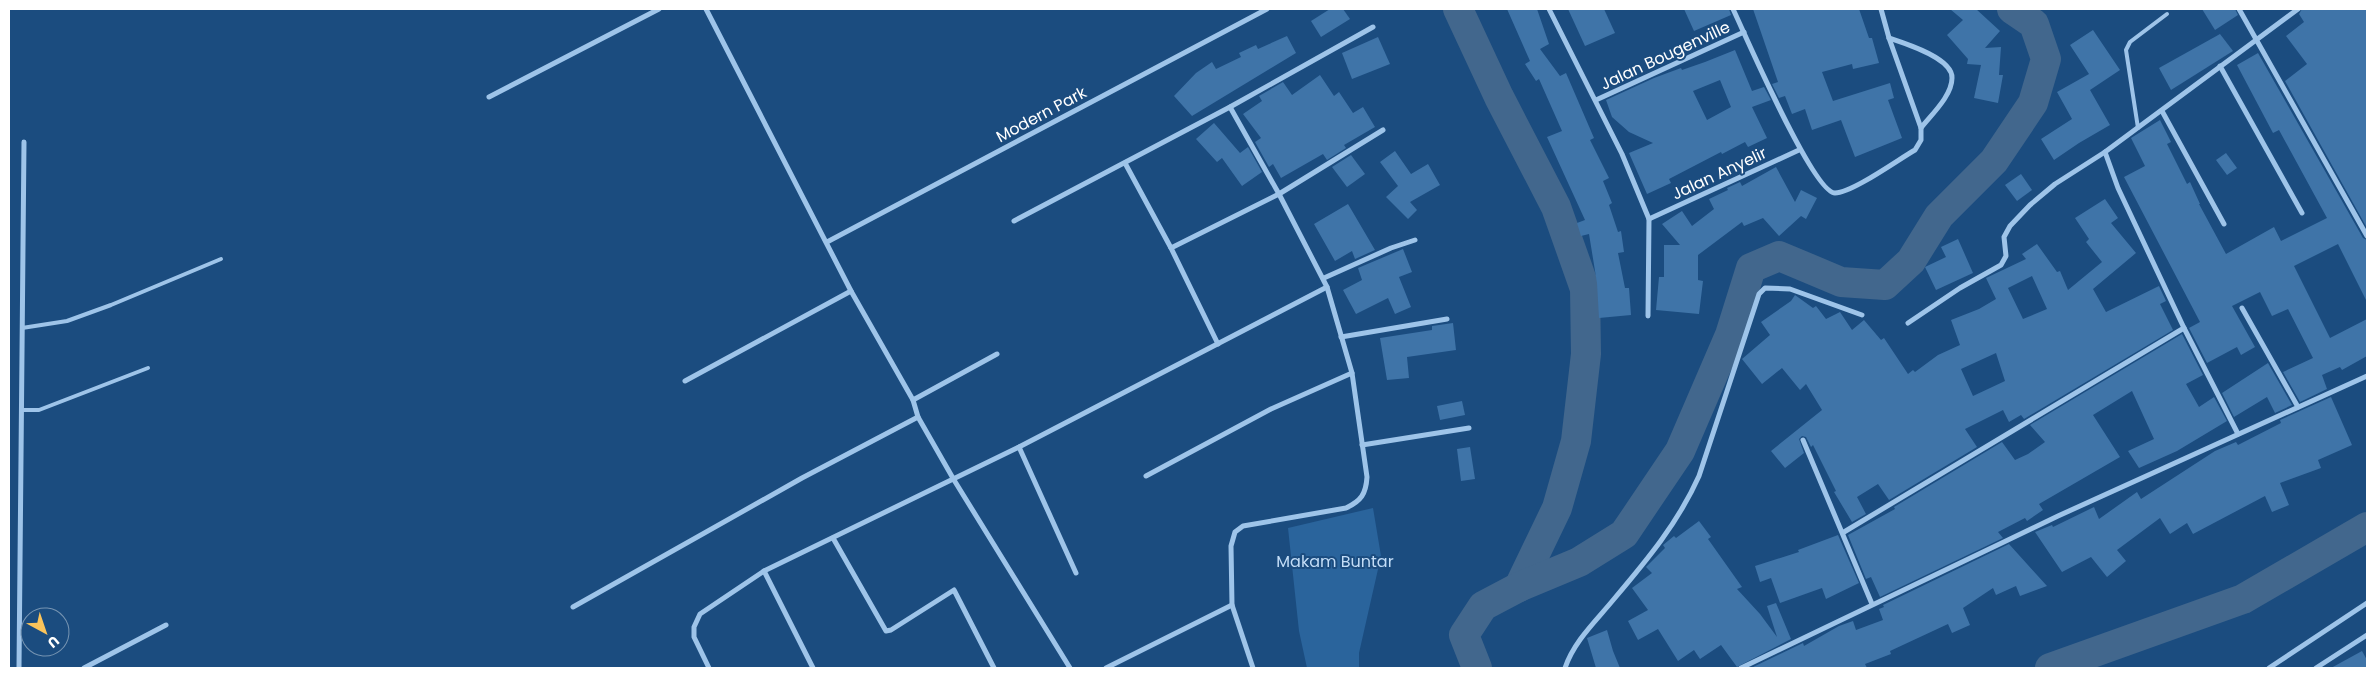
<svg xmlns="http://www.w3.org/2000/svg" width="2376" height="677" viewBox="0 0 2376 677" font-family="Poppins,sans-serif">
	<rect width="100%" height="100%" fill="#1b4c7f"/>
	<!-- green -->
	<path fill="#2a649c" d="M1373 508 1381 556 1359 653V668H1307L1299 631 1288 528Z"/>
	<g fill="none" stroke-linecap="round" stroke-linejoin="round">
		<!-- river -->
		<g stroke="#42678d" stroke-width="30">
			<path d="M1458 9 1499 97 1556 207 1585 289 1586 354 1576 441 1557 508 1519 587"/>
			<path d="M1477 668 1464 635 1483 606 1519 587 1579 562 1624 534 1680 451 1730 335 1751 268 1779 256 1841 282 1885 285 1911 261 1939 216 1994 161 2033 103 2046 59 2034 24 2012 9"/>
			<path d="M2050 668 2243 599 2367 527"/>
		</g>
	</g>
	<!-- building -->
	<g fill="#3f74a8" fill-rule="evenodd">
		<path d="M1330 9H1343L1350 19 1321 37 1311 21Z"/>
		<path d="M1507 9H1537L1549 44 1540 49 1560 76 1566 73 1594 138 1590 140 1609 178 1603 181 1612 203 1609 205 1618 232 1621 231 1624 252 1618 253 1625 288H1629L1631 315 1599 318 1597 283 1589 234 1581 236 1577 223 1585 220 1547 137 1562 131 1539 79 1536 81 1525 64 1530 61Z"/>
		<path d="M1568 9H1604L1615 33 1585 46Z"/>
		<path d="M1684 9H1729L1731 15 1694 31Z"/>
		<path d="M1753 9H1859L1869 38H1872L1879 63 1853 69 1852 64 1822 72 1833 101 1890 83 1894 98 1888 100 1902 138 1855 157 1841 120 1812 130 1805 109 1792 114 1785 96 1779 98 1772 84 1778 82Z"/>
		<path d="M1950 9H1976L2000 31 1985 48 2001 47 1999 75H2003L1998 103 1974 98 1981 65 1967 64 1968 59 1947 35 1963 20Z"/>
		<path d="M2202 9H2235L2238 15 2215 30Z"/>
		<path d="M2302 9H2367V228L2285 81 2307 64 2286 36 2304 22 2299 14Z"/>
		<path d="M2093 30 2120 70 2090 90 2110 125 2079 143 2054 160 2041 139 2072 119 2057 92 2089 74 2070 45Z"/>
		<path d="M2220 34 2233 51 2171 90 2159 68Z"/>
		<path d="M1287 36 1296 53 1192 116 1174 96 1196 73 1212 62 1216 69 1241 57 1239 53 1256 45 1258 49Z"/>
		<path d="M1378 37 1390 64 1352 79 1342 53Z"/>
		<path d="M1735 50 1752 91 1764 87 1771 100 1752 107 1767 138 1748 147 1745 142 1722 154 1721 152 1669 179 1671 183 1647 194 1629 153 1653 143 1629 132 1612 117 1606 100 1654 78 1681 68 1682 70 1705 62ZM1720 80 1731 107 1707 120 1693 91Z"/>
		<path d="M2258 53 2363 238 2367 240V302L2338 244 2294 266 2330 338 2367 319V356L2342 370 2340 367 2322 375 2327 389 2300 402 2283 372 2313 358 2288 309 2272 316 2260 292 2232 306 2255 347 2241 355 2237 347 2207 363 2189 328 2200 322 2124 177 2145 166 2131 138 2160 120 2171 142 2167 144 2187 184 2190 182 2200 204H2199L2226 254 2274 227 2281 241 2327 218 2279 130 2273 133 2237 65Z"/>
		<path d="M1320 75 1334 96 1339 92 1353 113 1363 107 1375 127 1344 145 1346 148 1327 160 1323 154 1281 178 1273 164 1269 167 1255 142 1261 138 1243 114 1262 101 1259 96 1283 82 1292 95Z"/>
		<path d="M1214 123 1240 153 1248 147 1262 172 1242 186 1222 158 1217 162 1196 139Z"/>
		<path d="M1395 151 1411 174 1428 164 1440 185 1410 202 1417 210 1408 219 1386 197 1398 186 1380 162Z"/>
		<path d="M2226 153 2237 168 2227 175 2216 160Z"/>
		<path d="M1351 155 1365 174 1347 187 1332 167Z"/>
		<path d="M1776 167 1795 202 1801 190 1817 198 1806 219 1801 216 1779 236 1763 218 1744 226 1742 222 1698 255V280L1703 281 1699 314 1656 310 1659 277H1664V245H1680L1662 224 1682 211 1692 226 1714 209 1709 199 1728 190 1727 188 1740 182 1742 186Z"/>
		<path d="M2021 174 2032 190 2017 201 2005 185Z"/>
		<path d="M2105 199 2118 218 2111 223 2136 253 2093 289 2106 312 2159 286 2166 301 2160 304 2173 330 2024 419 2021 415 2009 422 2003 410 1965 429 1977 447 1889 500 1878 484 1857 497 1866 514 1852 522 1834 492 1836 491 1813 445 1811 447 1806 437 1802 436 1799 439 1804 453 1785 468 1771 451 1822 410 1806 384 1800 390 1782 368 1762 384 1742 359 1770 335 1761 322 1791 301 1795 295 1813 308 1816 306 1826 319 1840 312 1852 330 1864 320 1881 340 1884 338 1908 374 1913 370 1915 372 1938 355 1960 345 1951 320 1979 309 1996 299 1986 278 2026 259 2022 254 2037 244 2057 272 2060 271 2068 290 2102 262 2086 242 2089 239 2075 218ZM2032 276 2047 309 2023 319 2008 288ZM1996 353 2005 381 1973 396 1961 369Z"/>
		<path d="M1348 204 1375 250 1355 259 1352 251 1335 261 1314 224Z"/>
		<path d="M1958 239 1973 273 1936 290 1925 267 1946 257 1941 247Z"/>
		<path d="M1403 249 1412 272 1399 277 1411 307 1395 314 1388 298 1356 314 1343 290 1362 280 1358 268Z"/>
		<path d="M1453 323 1456 350 1407 357 1409 378 1387 380 1380 338 1432 330V326Z"/>
		<path d="M2182 334 2203 375 2186 384 2199 407 2214 397 2227 421 2177 451 2139 468 2128 451 2154 439 2132 391 2093 415 2120 457 2039 504 2043 510 2027 521 2025 518 1998 532 2003 538 1880 597 1871 577 1866 579 1848 535 1895 509 1894 507 2002 442 2015 460 2028 454 2045 442 2030 425Z"/>
		<path d="M2268 363 2292 405 2275 413 2267 397 2234 417 2222 393Z"/>
		<path d="M2331 397 2352 445 2318 460 2321 468 2280 483 2289 505 2272 512 2265 496 2193 534 2187 523 2170 534 2160 518 2117 550 2126 561 2107 577 2091 557 2062 572 2035 532 2052 525 2053 527 2094 507 2099 519 2137 492 2141 499 2215 451 2236 442 2238 445 2281 423 2280 420Z"/>
		<path d="M1462 401 1465 415 1440 420 1437 406Z"/>
		<path d="M1470 447 1475 479 1461 481 1457 449Z"/>
		<path d="M1699 521 1711 537 1708 539 1742 587 1737 589 1760 614 1777 637 1767 606 1776 603 1791 639 1737 667 1721 645 1700 659 1694 650 1678 661 1658 629 1638 640 1628 621 1648 610 1632 588 1652 573 1646 567 1665 548 1663 545 1674 536 1676 538Z"/>
		<path d="M1838 535 1859 583 1826 599 1822 588 1780 603 1771 578 1760 582 1755 566 1799 552 1798 550Z"/>
		<path d="M2009 544 2047 586 2020 596 2016 586 1996 595 1993 588 1963 608 1970 625 1952 633 1948 624 1890 651 1891 654 1865 664 1867 668H1751L1803 643 1804 646 1839 626 1853 621 1856 630 1883 620 1879 609 1884 607 1883 605Z"/>
		<path d="M1607 630 1613 651 1620 668H1596L1587 638Z"/>
		<path d="M2362 651 2367 660V668H2331Z"/>
	</g>
	<g fill="none" stroke-linecap="round" stroke-linejoin="round">
		<!-- lane -->
		<g stroke="#9ec4e9" stroke-width="4">
			<path d="M2138 128 2126 50 2130 42 2167 14"/>
			<path d="M22 328 67 321 111 305 221 259"/>
			<path d="M22 410H39L148 368"/>
		</g>
		<!-- street -->
		<g stroke="#9ec4e9" stroke-width="5">
			<path d="M706 9 851 291 913 400 918 417 954 480 1070 668"/>
			<path d="M1549 9 1622 154 1649 219 1648 316"/>
			<path d="M1733 9C1745 34 1813 193 1835 193 1852 193 1899 159 1915 150L1921 140V128L1889 38 1881 9"/>
			<path d="M2239 9 2367 236"/>
			<path d="M1889 38C1904 43 1953 58 1952 78 1952 96 1931 115 1921 128"/>
			<path d="M2220 66 2302 213"/>
			<path d="M489 97 659 9"/>
			<path d="M1596 100 1744 32"/>
			<path d="M1230 107 1279 194 1327 287 1352 373 1367 477C1366 494 1361 501 1346 508L1243 526 1235 532 1231 546 1232 605 1253 668"/>
			<path d="M2162 111 2224 224"/>
			<path d="M1125 163 1171 248 1218 344"/>
			<path d="M1649 219 1799 150"/>
			<path d="M1014 221 1230 107 1373 27"/>
			<path d="M827 242 1267 9"/>
			<path d="M1171 248 1279 194 1383 130"/>
			<path d="M1324 278 1391 248 1415 240"/>
			<path d="M2242 308 2298 407"/>
			<path d="M1908 323 1960 288 2001 265 2006 256 2004 237 2010 226 2030 205 2055 184 2105 152"/>
			<path d="M1341 337 1447 319"/>
			<path d="M685 381 851 291"/>
			<path d="M913 400 997 354"/>
			<path d="M2238 434 2184 328 2118 188 2105 152 2298 9"/>
			<path d="M1803 440 1872 604"/>
			<path d="M1362 445 1469 428"/>
			<path d="M1019 447 1076 573"/>
			<path d="M1146 476 1271 409 1352 373"/>
			<path d="M1844 532 2184 328"/>
			<path d="M833 538 886 631 891 630 954 590 994 668"/>
			<path d="M764 571 813 668"/>
			<path d="M573 607 802 478 918 417"/>
			<path d="M19 668 24 142"/>
			<path d="M84 668 166 625"/>
			<path d="M709 668 694 637V627L700 614 764 571 1019 447 1327 287"/>
			<path d="M1106 668 1232 605"/>
			<path d="M1565 668C1574 641 1596 621 1614 599 1647 560 1678 523 1699 476L1759 294 1765 288 1790 289 1862 315"/>
			<path d="M1741 668 2058 516 2367 376"/>
			<path d="M2269 668 2367 603"/>
			<path d="M2316 668 2367 635"/>
		</g>
	</g>
	<g text-anchor="middle" stroke-width="4" stroke-linejoin="round" paint-order="stroke">
		<!-- street labels -->
		<g font-size="16" fill="#fff" stroke="#1b4c7f">
			<text transform="translate(1665 55) rotate(-25)" y="6">Jalan Bougenville</text>
			<text transform="translate(1041 114) rotate(-28)" y="6">Modern Park</text>
			<text transform="translate(1719 173) rotate(-25)" y="6">Jalan Anyelir</text>
		</g>
		<!-- park labels -->
		<g font-size="16" fill="#c3ddf7" stroke="#1b4c7f">
			<text x="1335" y="567">Makam Buntar</text>
		</g>
	</g>
	<!-- border -->
	<rect width="2376" height="677" fill="none" stroke="#ffffff" stroke-width="20"/>
	<!-- north arrow -->
	<g transform="translate(45 632) rotate(140)"><circle r="24" fill="#1b4c7f" stroke="#7694b2"/>
	<path d="M0-4L9 19L0 12L-9 19Z" fill="#fbc45b"/>
	<text y="-8" font-size="14" font-weight="bold" text-anchor="middle" fill="#ffffff">U</text>
	</g>
</svg>
